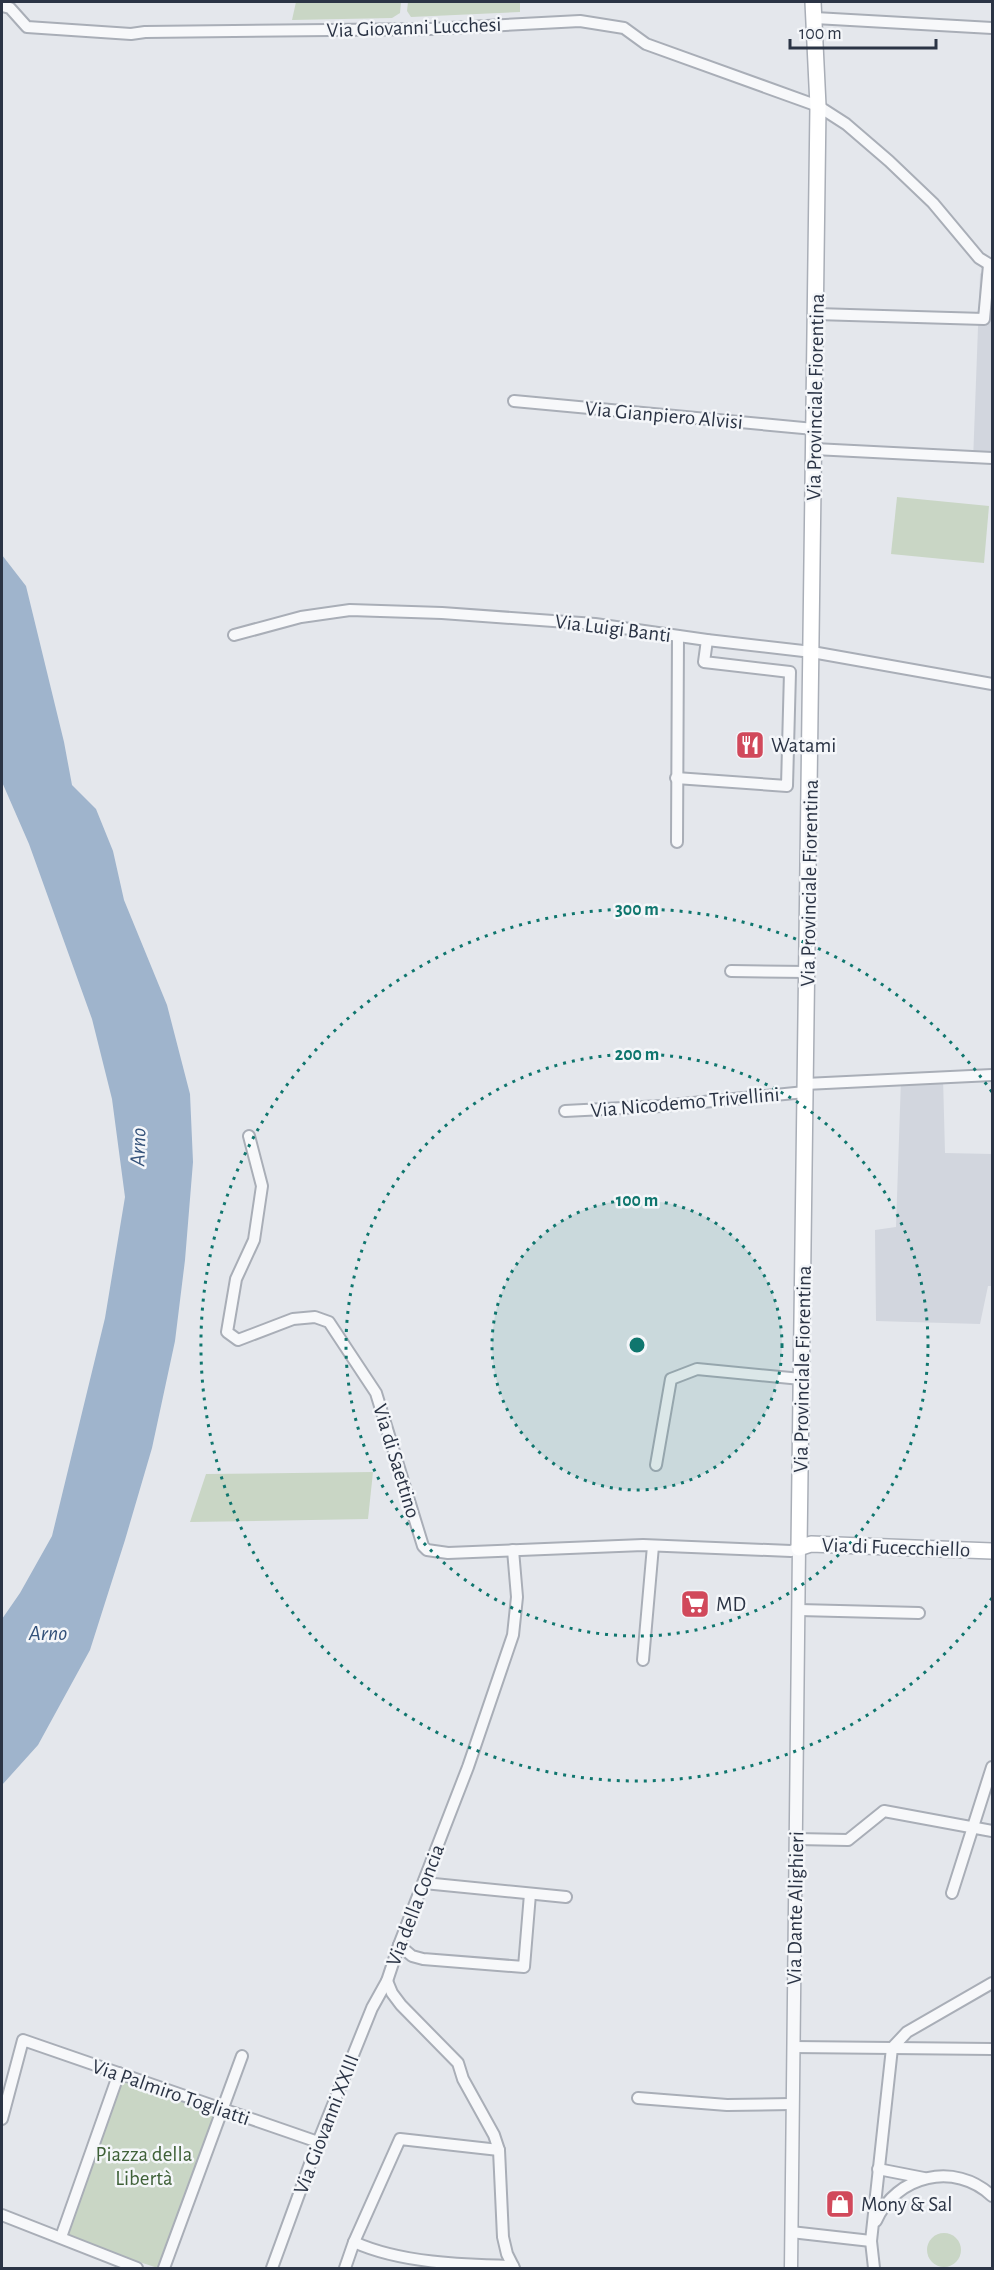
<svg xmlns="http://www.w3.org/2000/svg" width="994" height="2270" viewBox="0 0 994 2270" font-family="'Alegreya Sans',sans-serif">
	<rect width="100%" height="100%" fill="#e4e7ec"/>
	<!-- built -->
	<g fill="#d2d6de">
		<path d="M992 262V462L973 461 980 274Z"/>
		<path d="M943 1077 945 1153 992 1154V1286H988L980 1324 876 1321 875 1230 896 1227 901 1079Z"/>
	</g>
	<!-- green -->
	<g fill="#c9d6c5">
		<path d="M296 2H401L400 13 392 18 292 20Z"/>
		<path d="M408 2H520V12L411 17 407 11Z"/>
		<path d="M897 497 989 506 984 563 891 554Z"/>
		<path d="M373 1472 368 1519 190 1522 206 1474Z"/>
		<path d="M119 2073 222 2110 164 2268H158L61 2237Z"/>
		<circle cx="944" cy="2250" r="17"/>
	</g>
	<!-- water -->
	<path fill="#9fb4cc" d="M2 555 26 586 64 742 72 785 96 809 113 851 124 900 167 1005 190 1094 193 1162 185 1260 175 1341 152 1448 125 1540 90 1650 38 1745 2 1785V1619L20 1593 52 1536 105 1318 125 1197 112 1099 92 1019 29 844 2 782Z"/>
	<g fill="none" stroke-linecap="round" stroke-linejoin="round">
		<!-- minor casing -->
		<g stroke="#a9aeb7" stroke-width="14">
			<g id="minor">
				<path d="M2 6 10 8 27 27 131 34 145 32 430 29 580 21 624 28 646 44 818 106 846 124 889 161 933 203 979 258 992 266"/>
				<path d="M815 18 992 28"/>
				<path d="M816 314 984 319 989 265"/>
				<path d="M514 401 814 429"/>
				<path d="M814 449 992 458"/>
				<path d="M234 635 301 617 350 610 442 613 595 624 707 640 812 652 992 684"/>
				<path d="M676 778 787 786 790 672 704 662 707 640"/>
				<path d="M677 842 678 636"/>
				<path d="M731 971 807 972"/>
				<path d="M805 1084 992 1075"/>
				<path d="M565 1111 662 1106 805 1092"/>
				<path d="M249 1136 262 1186 254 1240 236 1279 227 1332 238 1340 293 1319 315 1317 329 1322 376 1393 423 1546 427 1550 448 1553 643 1545 791 1551 799 1548"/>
				<path d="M656 1465 671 1379 697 1369 801 1379"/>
				<path d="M799 1610 919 1613"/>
				<path d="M643 1660 653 1546"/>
				<path d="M796 1839 848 1840 884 1811 992 1831"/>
				<path d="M424 1883 566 1897"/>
				<path d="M952 1893 992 1767"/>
				<path d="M399 1945 412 1956 423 1959 524 1967 530 1894"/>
				<path d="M387 1981 392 1993 401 2005 458 2063 463 2079 494 2135 499 2150 503 2237 507 2254 514 2268"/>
				<path d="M793 2047 992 2049"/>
				<path d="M892 2048 907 2032 992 1983"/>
				<path d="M638 2098 727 2105 792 2104"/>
				<path d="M2 2119 23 2040 318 2142"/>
				<path d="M878 2169 924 2178"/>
				<path d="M2 2215 137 2268"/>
				<path d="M876 2221C896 2175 955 2161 992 2196"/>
				<path d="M791 2232 871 2241"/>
				<path d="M61 2237 119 2073"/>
				<path d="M354 2242C400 2263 463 2265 513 2266"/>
				<path d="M164 2268 242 2056"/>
				<path d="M272 2268 318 2142 372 2008 387 1981 399 1945 468 1767 513 1635 517 1597 513 1550"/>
				<path d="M345 2268 354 2242 400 2139 499 2150"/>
				<path d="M874 2268 871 2241 892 2048"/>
			</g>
		</g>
		<!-- tertiary casing -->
		<g stroke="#a9aeb7" stroke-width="15">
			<path id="tertiary" d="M791 2268 799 1548"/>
		</g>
		<!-- secondary casing -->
		<g stroke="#a9aeb7" stroke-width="18">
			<path id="secondary" d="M813 2 818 106 799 1548 811 1544 992 1551"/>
		</g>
		<!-- minor -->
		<use href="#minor" stroke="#f7f8fa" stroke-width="10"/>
		<!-- tertiary -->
		<use href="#tertiary" stroke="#f7f8fa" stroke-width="12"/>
		<!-- secondary -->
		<use href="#secondary" stroke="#fff" stroke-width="15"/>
	</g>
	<!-- distance rings -->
	<circle cx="637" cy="1345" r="145" fill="#0f766e" fill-opacity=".12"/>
	<g fill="none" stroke="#0f766e" stroke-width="3" stroke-dasharray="3 6">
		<circle cx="637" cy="1345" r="145"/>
		<circle cx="637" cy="1345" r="291"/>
		<path d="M992 1598A436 436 0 1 1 992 1092"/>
	</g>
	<!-- icons -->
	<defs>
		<g id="restaurant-square" transform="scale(1.5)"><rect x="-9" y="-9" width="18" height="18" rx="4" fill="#d1495b" stroke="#f4f6f9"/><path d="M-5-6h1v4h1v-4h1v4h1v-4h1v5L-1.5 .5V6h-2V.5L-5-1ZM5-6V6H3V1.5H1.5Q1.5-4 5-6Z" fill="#fff"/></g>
		<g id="supermarket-square" transform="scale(1.5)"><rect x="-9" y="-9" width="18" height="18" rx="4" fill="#d1495b" stroke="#f4f6f9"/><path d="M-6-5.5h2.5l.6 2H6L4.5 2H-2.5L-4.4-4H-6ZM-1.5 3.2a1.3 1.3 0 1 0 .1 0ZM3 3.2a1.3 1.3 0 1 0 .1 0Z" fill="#fff"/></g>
		<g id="shop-square" transform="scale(1.5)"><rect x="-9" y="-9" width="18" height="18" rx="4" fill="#d1495b" stroke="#f4f6f9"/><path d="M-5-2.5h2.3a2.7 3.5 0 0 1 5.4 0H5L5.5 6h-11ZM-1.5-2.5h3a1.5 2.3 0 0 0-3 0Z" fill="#fff"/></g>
	</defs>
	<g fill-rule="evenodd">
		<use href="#restaurant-square" x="750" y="745"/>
		<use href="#supermarket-square" x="695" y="1604"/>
		<use href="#shop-square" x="840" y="2204"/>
	</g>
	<g text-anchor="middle" stroke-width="5" stroke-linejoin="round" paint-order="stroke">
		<!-- street labels -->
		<g font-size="21" fill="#2b3445" stroke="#f4f6f9">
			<text transform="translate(414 27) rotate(-2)" y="7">Via Giovanni Lucchesi</text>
			<text transform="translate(815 397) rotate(-89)" y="7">Via Provinciale Fiorentina</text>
			<text transform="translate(664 415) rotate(5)" y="7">Via Gianpiero Alvisi</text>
			<text transform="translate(613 628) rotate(7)" y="7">Via Luigi Banti</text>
			<text transform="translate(809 883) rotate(-89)" y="7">Via Provinciale Fiorentina</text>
			<text transform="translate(685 1102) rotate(-5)" y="7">Via Nicodemo Trivellini</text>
			<text transform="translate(802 1369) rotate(-89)" y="7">Via Provinciale Fiorentina</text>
			<text transform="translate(397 1461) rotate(73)" y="7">Via di Saettino</text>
			<text transform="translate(896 1547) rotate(2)" y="7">Via di Fucecchiello</text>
			<text transform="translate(415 1905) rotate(-69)" y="7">Via della Concia</text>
			<text transform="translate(795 1908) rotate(-89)" y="7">Via Dante Alighieri</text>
			<text transform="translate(171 2092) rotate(19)" y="7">Via Palmiro Togliatti</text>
			<text transform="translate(326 2124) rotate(-69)" y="7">Via Giovanni XXIII</text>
		</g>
		<!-- poi labels -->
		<g font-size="21" fill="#2b3445" stroke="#f4f6f9" text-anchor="start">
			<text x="771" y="752">Watami</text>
			<text x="716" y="1611">MD</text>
			<text x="861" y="2211">Mony &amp; Sal</text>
		</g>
		<!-- park labels -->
		<g font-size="21" fill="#3f6138" stroke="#f4f6f9">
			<text x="144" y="2161">Piazza della<tspan x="144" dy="24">Libertà</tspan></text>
		</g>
		<!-- water labels -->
		<g font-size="22" font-style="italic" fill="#34527a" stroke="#f4f6f9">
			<text transform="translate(137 1147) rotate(-88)" y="8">Arno</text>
			<text x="48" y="1640">Arno</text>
		</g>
	</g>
	<circle cx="637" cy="1345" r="9" fill="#0f766e" stroke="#f4f6f9" stroke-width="3"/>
	<g font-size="18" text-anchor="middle" font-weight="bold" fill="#0f766e" stroke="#f4f6f9" stroke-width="5" stroke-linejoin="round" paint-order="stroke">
		<text x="637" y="915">300 m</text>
		<text x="637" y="1060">200 m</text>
		<text x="637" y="1206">100 m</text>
	</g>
	<!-- border -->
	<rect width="994" height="2270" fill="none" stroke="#2b3445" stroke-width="6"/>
	<!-- scale -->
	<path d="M790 39v9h146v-9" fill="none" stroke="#2b3445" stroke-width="3"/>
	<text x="799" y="39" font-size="18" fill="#2b3445" stroke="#f4f6f9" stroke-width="4.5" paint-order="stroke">100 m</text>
</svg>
